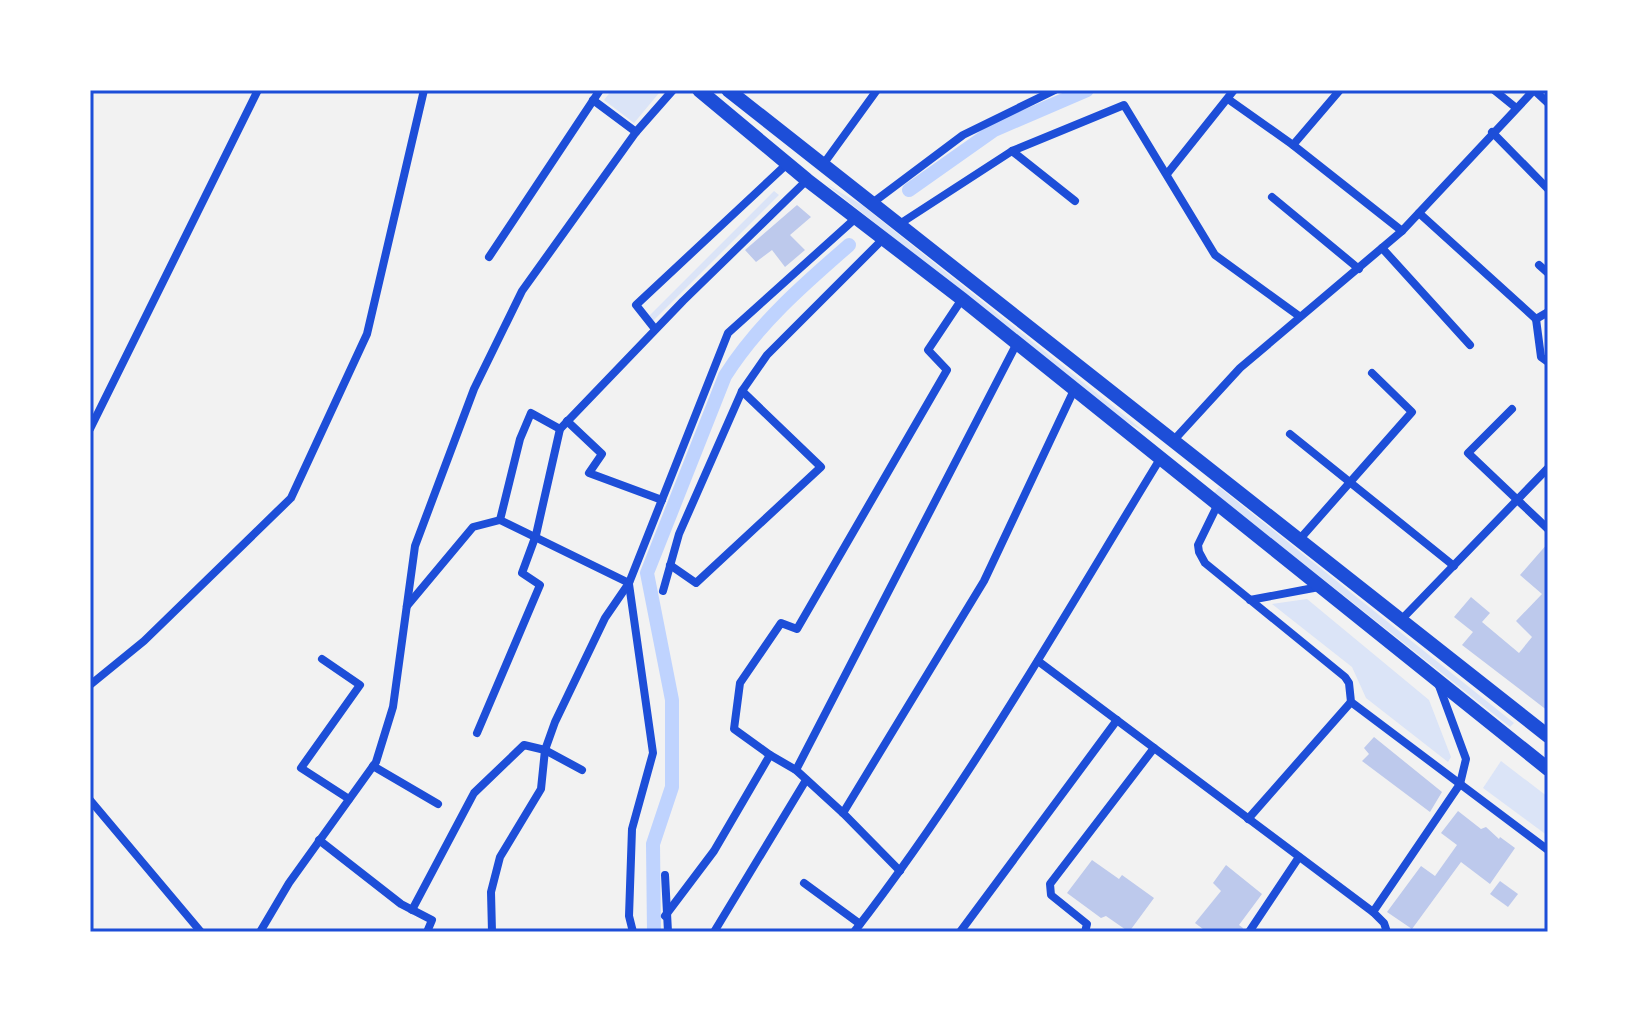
<svg xmlns="http://www.w3.org/2000/svg" width="1638" height="1022" viewBox="0 0 1638 1022" font-family="Jost,sans-serif">
	<rect width="100%" height="100%" fill="#f2f2f2"/>
	<!-- green -->
	<g fill="#dbe4f7">
		<path d="M612 90H655L659 93 634 123 604 100Z"/>
		<path d="M826 184 862 205 1145 432 1121 419Z"/>
		<path d="M774 191 779 195 652 322 647 318Z"/>
		<path d="M1219 487 1514 723 1510 727 1214 493Z"/>
		<path d="M1307 599 1429 700 1451 757 1448 762 1366 698 1352 667 1272 604Z"/>
		<path d="M1501 761 1548 797V836L1483 788Z"/>
	</g>
	<g fill="none" stroke-linecap="round" stroke-linejoin="round">
		<!-- canal -->
		<g stroke="#bfd3fe" stroke-width="14">
			<path d="M909 190 994 130 1087 90"/>
			<path d="M654 932 653 844 672 787V700L647 573 725 376C758 324 803 285 849 245"/>
		</g>
	</g>
	<!-- building -->
	<g fill="#bdc9ec">
		<path d="M797 205 811 217 790 235 805 250 785 267 772 250 756 262 745 250Z"/>
		<path d="M1548 543V711L1462 645 1473 632 1454 617 1471 597 1490 613 1482 622 1519 653 1532 637 1516 621 1542 594 1520 575Z"/>
		<path d="M1374 737 1442 792 1430 812 1362 761 1369 754 1364 748Z"/>
		<path d="M1458 811 1481 829 1486 827 1499 839 1500 837 1515 848 1490 884 1461 862 1412 929 1387 912 1421 866 1435 876 1457 845 1441 833Z"/>
		<path d="M1092 860 1119 879 1122 875 1154 898 1129 932 1106 916 1101 918 1067 893Z"/>
		<path d="M1226 865 1262 894 1239 925 1243 928 1242 932H1207L1195 923 1221 891 1213 883Z"/>
		<path d="M1500 881 1518 894 1508 907 1490 894Z"/>
	</g>
	<g fill="none" stroke-linecap="round" stroke-linejoin="round">
		<!-- minor -->
		<g stroke="#1d4ed8" stroke-width="8">
			<path d="M1494 90 1515 107"/>
			<path d="M1534 90 1548 103"/>
			<path d="M1228 99 1293 145 1402 231"/>
			<path d="M593 100 636 132"/>
			<path d="M1492 132 1548 189"/>
			<path d="M1293 145 1340 90"/>
			<path d="M1012 151 1075 201"/>
			<path d="M822 166 877 90"/>
			<path d="M1167 174 1234 90"/>
			<path d="M1272 197 1359 269"/>
			<path d="M871 204 963 135 1055 90"/>
			<path d="M1419 213 1536 319"/>
			<path d="M898 225 1012 151 1124 105 1215 255 1299 316"/>
			<path d="M1382 248 1470 345"/>
			<path d="M489 257 600 90"/>
			<path d="M1539 265 1548 273"/>
			<path d="M1536 319 1541 357 1548 362"/>
			<path d="M1536 319 1548 312"/>
			<path d="M655 329 636 305 788 163"/>
			<path d="M1512 409 1468 453 1548 529"/>
			<path d="M567 421 602 454 589 473 662 500"/>
			<path d="M90 429 258 90"/>
			<path d="M560 429 531 413 520 439 500 520 629 583"/>
			<path d="M1290 434 1454 566"/>
			<path d="M1173 441 1240 368 1402 231 1534 90"/>
			<path d="M1217 506 1198 545 1199 552 1205 563 1345 677 1349 683 1351 702 1548 850"/>
			<path d="M1299 540 1412 412 1372 373"/>
			<path d="M670 565 696 583 821 467 742 391"/>
			<path d="M629 584 653 753 632 829 629 916 633 932"/>
			<path d="M663 591 679 534 742 391 767 355 884 238"/>
			<path d="M1250 600 1319 587"/>
			<path d="M407 606 473 527 500 520"/>
			<path d="M1401 620 1548 468"/>
			<path d="M322 659 360 685 301 768 349 799"/>
			<path d="M1038 661 1373 912"/>
			<path d="M90 685 144 641 291 498 367 334 424 90"/>
			<path d="M477 733 540 585 522 573 536 535 560 429 683 301 807 180"/>
			<path d="M373 766 438 804"/>
			<path d="M796 770 1017 343"/>
			<path d="M90 800 201 932"/>
			<path d="M843 813 984 581 1074 390"/>
			<path d="M1248 819 1351 702"/>
			<path d="M319 840 401 904 432 920 427 932"/>
			<path d="M900 871 843 813 796 770 770 755 734 729 740 683 781 623 797 629 947 370 928 350 962 299"/>
			<path d="M665 875 668 932"/>
			<path d="M804 883 860 924"/>
			<path d="M412 910 474 793 524 745 545 750 582 770"/>
			<path d="M665 916 714 851 770 755"/>
			<path d="M260 932 289 883 376 762 393 707 415 546 474 389 522 291 636 132 673 90"/>
			<path d="M492 932 491 892 500 857 541 789 545 750 555 722 605 618 629 583 728 333 857 217"/>
			<path d="M714 932 806 780"/>
			<path d="M854 932C969 784 1062 619 1160 459"/>
			<path d="M960 932 1117 720"/>
			<path d="M1085 932 1087 924 1051 895 1050 884 1154 748"/>
			<path d="M1249 932 1299 857"/>
			<path d="M1387 932 1384 923 1373 912 1460 784 1466 759 1438 683"/>
		</g>
		<!-- primary -->
		<g stroke="#1d4ed8" stroke-width="14">
			<path d="M699 90 807 180 962 299 1548 769"/>
			<path d="M728 90 1548 736"/>
		</g>
	</g>
	<!-- border -->
	<rect width="1638" height="1022" fill="none" stroke="#ffffff" stroke-width="184"/>
	<rect x="92" y="92" width="1454" height="838" fill="none" stroke="#1d4ed8" stroke-width="3"/>
</svg>
